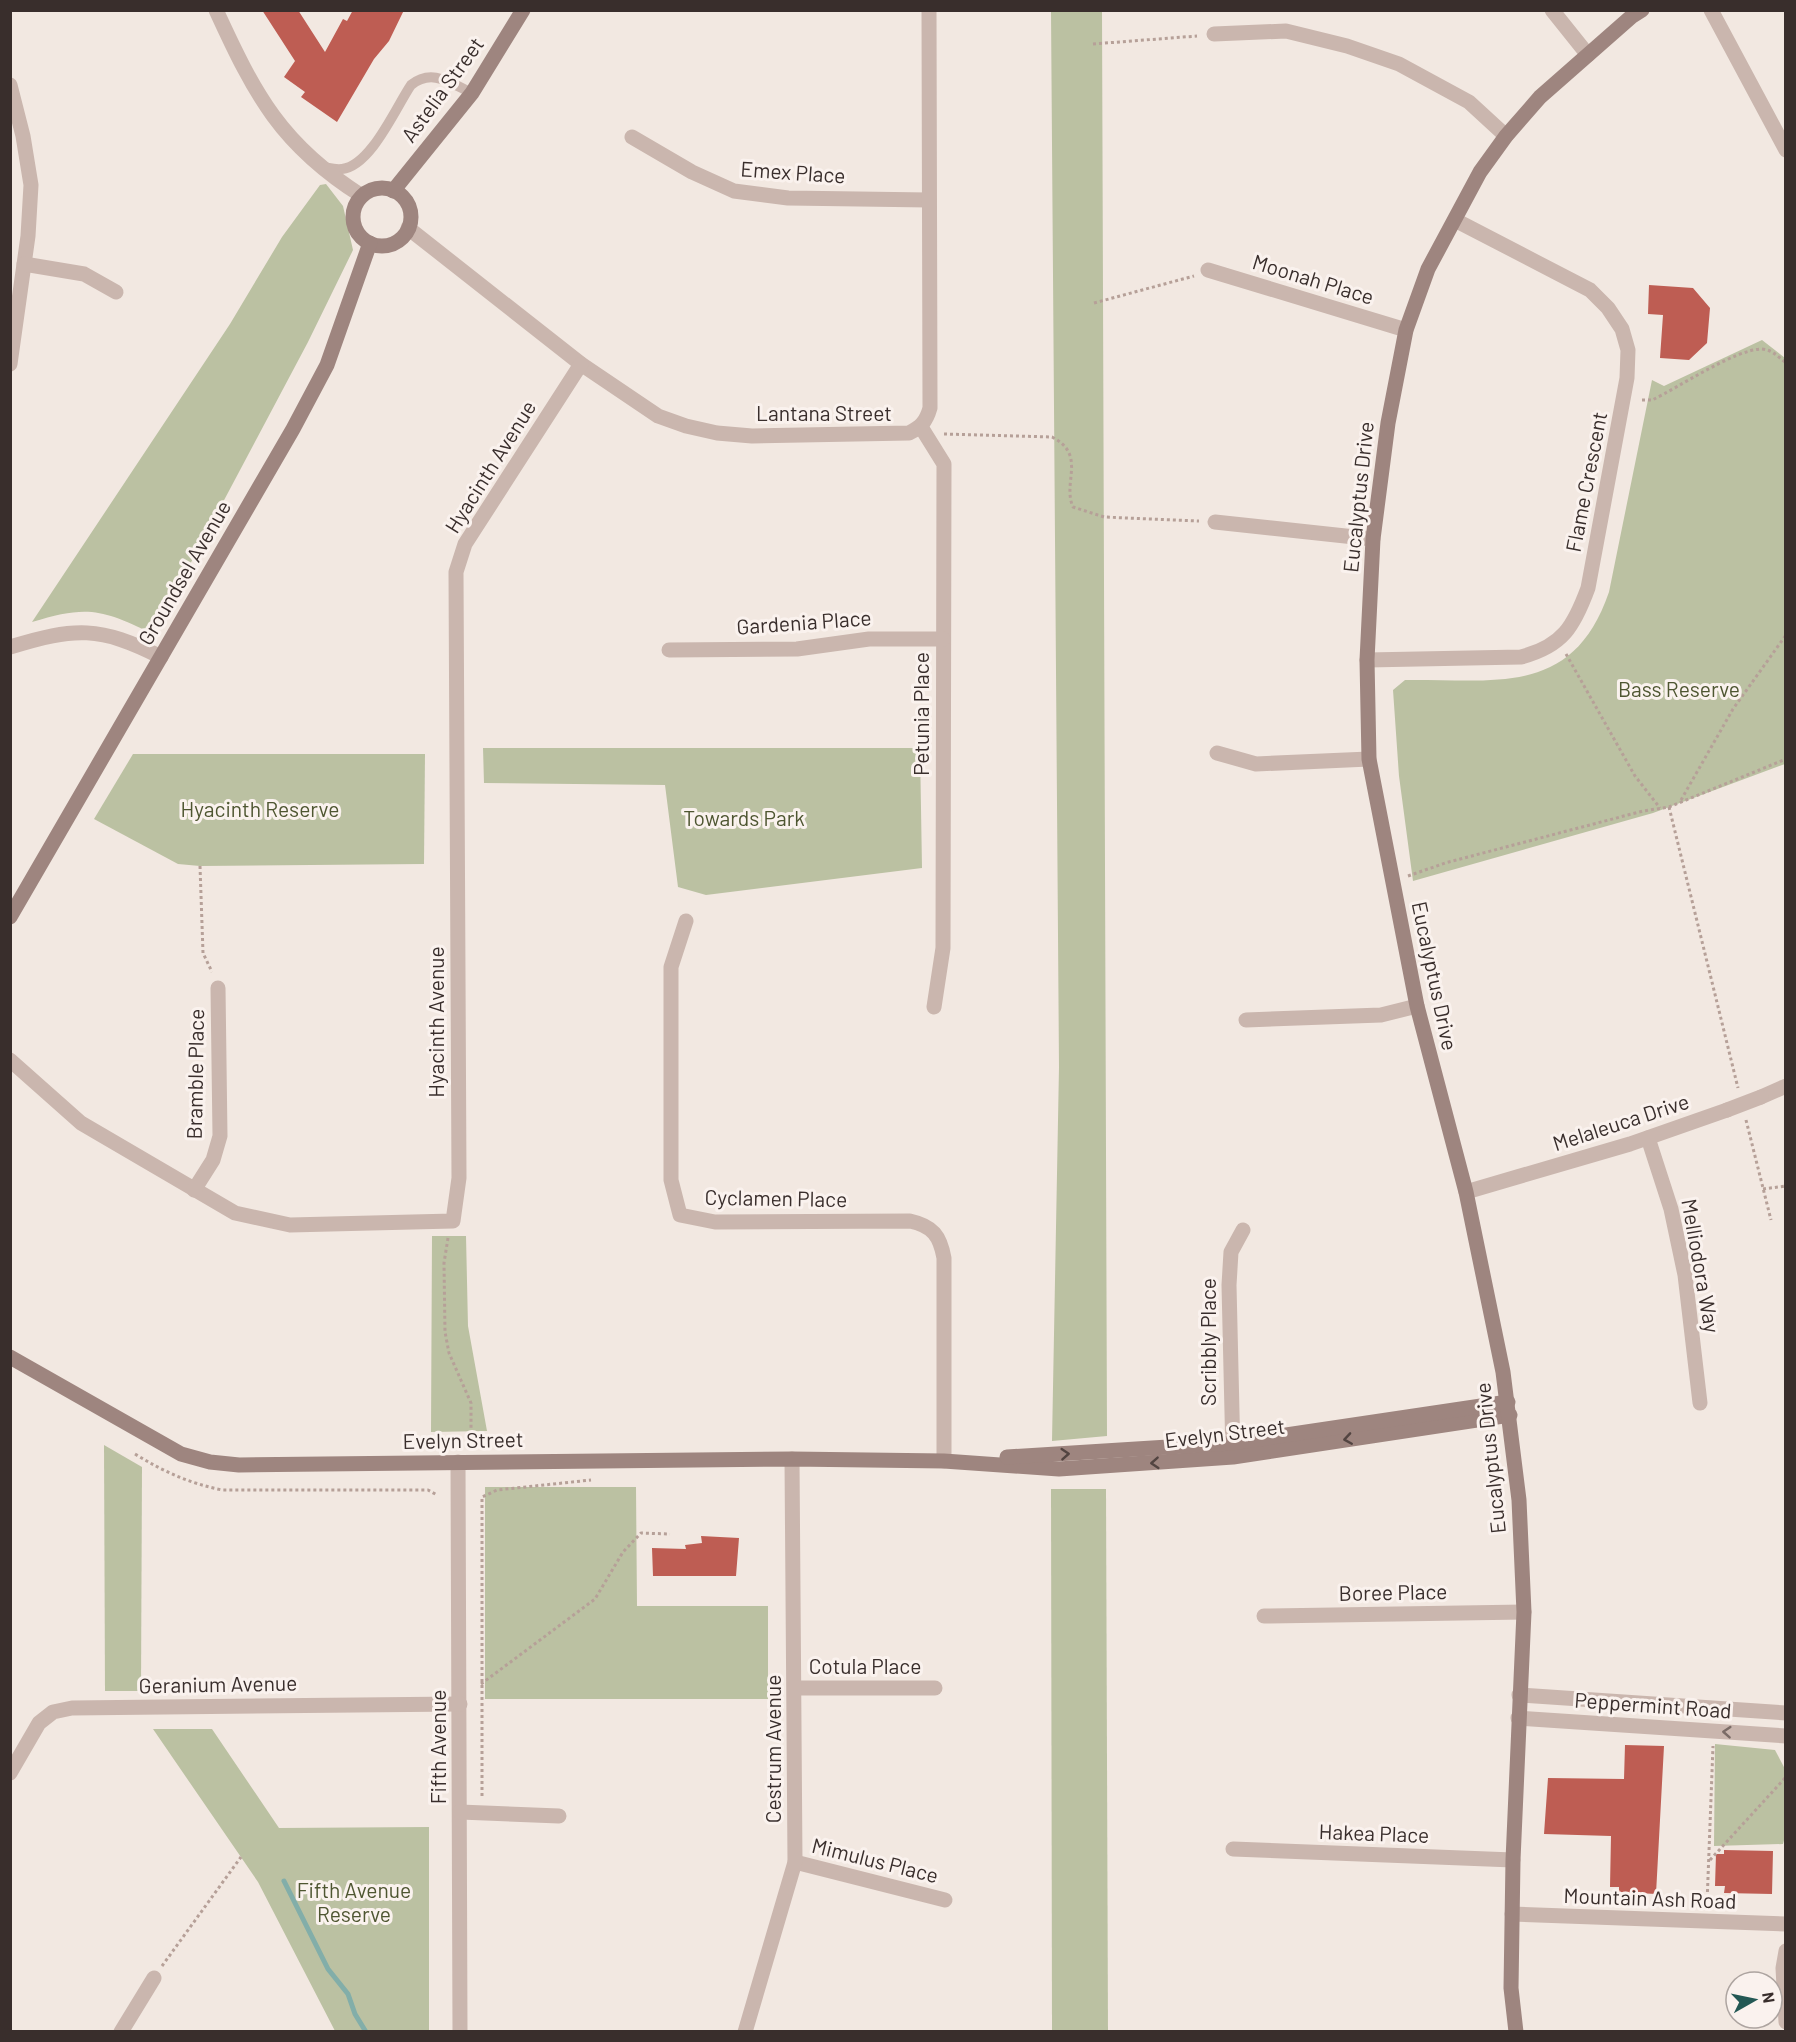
<svg xmlns="http://www.w3.org/2000/svg" width="1796" height="2042" viewBox="0 0 1796 2042" font-family="Barlow,sans-serif">
	<rect width="100%" height="100%" fill="#f2e8e1"/>
	<!-- green -->
	<g fill="#bbc1a2">
		<path d="M1051 11H1102L1107 1436 1052 1441 1059 1067Z"/>
		<path d="M326 184 343 206 353 250 308 342 153 634C102 609 87 605 32 622L230 324 282 237 320 185Z"/>
		<path d="M1762 340 1785 358V764L1653 813 1413 881 1399 776 1393 690 1405 680C1497 679 1573 697 1609 592L1652 380 1664 386Z"/>
		<path d="M483 748H920L922 868 706 895 678 887 665 785 484 783Z"/>
		<path d="M133 754H425L424 864 200 866 178 864 94 819Z"/>
		<path d="M432 1236H466L468 1326 487 1431 431 1432Z"/>
		<path d="M104 1445 142 1467 141 1691H105Z"/>
		<path d="M485 1487H636L637 1606H768V1699H485Z"/>
		<path d="M1051 1489H1106L1108 2031H1052Z"/>
		<path d="M153 1729H212L279 1828 429 1827V2031H335L258 1882Z"/>
		<path d="M1715 1744 1775 1750 1785 1769 1786 1833 1783 1844 1714 1846Z"/>
	</g>
	<g fill="none" stroke-linecap="round" stroke-linejoin="round">
		<!-- stream -->
		<path stroke="#82aea9" stroke-width="5" d="M284 1881 328 1969 348 1994 355 2014 366 2032"/>
	</g>
	<!-- building -->
	<g fill="#be5d53">
		<path d="M262 10H298L325 52 343 19 347 21 353 10H404L389 41 374 59 337 122 301 97 305 92 284 77 295 61Z"/>
		<path d="M1649 285 1693 288 1710 308 1707 343 1689 360 1660 358 1663 315 1648 314Z"/>
		<path d="M701 1536 739 1538 736 1576H653L652 1548 686 1549 685 1545 702 1543Z"/>
		<path d="M1625 1745 1664 1746 1656 1894 1619 1892V1887H1610L1611 1836 1544 1834 1548 1778 1624 1779Z"/>
		<path d="M1724 1850 1773 1851 1772 1894 1724 1893 1725 1886H1715L1716 1854H1724Z"/>
	</g>
	<g fill="none" stroke-linecap="round" stroke-linejoin="round">
		<!-- path -->
		<g stroke="#b6a098" stroke-width="3" stroke-dasharray="3 3" stroke-linecap="butt">
			<path d="M1093 44 1197 36"/>
			<path d="M1094 303 1194 276"/>
			<path d="M1642 400H1652C1678 388 1735 349 1762 349 1773 350 1778 357 1786 363"/>
			<path d="M944 434 1052 437C1087 455 1062 482 1073 507L1104 517 1199 521"/>
			<path d="M1566 654 1635 776 1660 808"/>
			<path d="M1681 800 1733 709 1786 635"/>
			<path d="M1669 807 1738 1088"/>
			<path d="M200 866 203 953 212 972"/>
			<path d="M1408 876 1445 863 1643 811 1669 807 1786 759"/>
			<path d="M1746 1120 1771 1220"/>
			<path d="M1763 1189 1786 1186"/>
			<path d="M448 1238 444 1263 445 1332 449 1353 471 1403V1436"/>
			<path d="M135 1454C164 1472 189 1483 222 1490H428L437 1495"/>
			<path d="M481 1684 595 1599 623 1552 641 1533 670 1534"/>
			<path d="M482 1796V1497L497 1490 591 1480"/>
			<path d="M1710 1860 1786 1777"/>
			<path d="M1707 1904 1713 1746"/>
			<path d="M162 1966 241 1857"/>
		</g>
		<!-- lane -->
		<path stroke="#cab6ae" stroke-width="10" d="M323 167C329 168 336 170 342 169 371 166 396 107 411 85 432 68 450 83 472 93"/>
		<!-- street -->
		<g stroke="#cab6ae" stroke-width="15">
			<path d="M216 10C255 95 281 145 362 196"/>
			<path d="M1552 10 1588 55"/>
			<path d="M1711 10 1786 150"/>
			<path d="M1214 34 1286 31 1347 46 1399 64 1469 102 1506 136"/>
			<path d="M10 85 23 136 31 185 28 236 10 364"/>
			<path d="M632 137 692 172 734 191 788 198 929 200"/>
			<path d="M408 228 581 364 658 416 686 426 717 433 752 436 909 433C921 427 926 422 930 408L929 10"/>
			<path d="M24 264 84 274 116 292"/>
			<path d="M1208 270 1406 330"/>
			<path d="M921 427 944 464 943 948 934 1007"/>
			<path d="M1215 522 1373 539"/>
			<path d="M10 647C75 627 100 626 161 657"/>
			<path d="M669 650 797 649 869 639H943"/>
			<path d="M1367 660 1521 657C1563 646 1574 626 1588 588L1627 378 1628 350 1622 329 1608 308 1590 290 1455 220"/>
			<path d="M1217 753 1256 764 1369 759"/>
			<path d="M686 921 671 967V1180L680 1215 715 1222 910 1221C933 1226 940 1236 944 1258V1461"/>
			<path d="M1246 1020 1381 1015 1417 1006"/>
			<path d="M10 1060 81 1123 235 1213 290 1225 453 1221 459 1178 456 572 465 544 581 364"/>
			<path d="M1761 1097 1786 1086"/>
			<path d="M1648 1138 1671 1209 1685 1275 1700 1403"/>
			<path d="M194 1190 213 1160 220 1136 218 988"/>
			<path d="M1466 1192 1630 1144 1727 1110"/>
			<path d="M1233 1455 1229 1285 1231 1252 1243 1230"/>
			<path d="M458 1462 460 2032"/>
			<path d="M1264 1616 1524 1612"/>
			<path d="M795 1688H935"/>
			<path d="M1519 1695 1786 1713"/>
			<path d="M1518 1718 1786 1736"/>
			<path d="M10 1773 39 1723 53 1712 72 1708 460 1704"/>
			<path d="M460 1812 559 1816"/>
			<path d="M1233 1849 1513 1860"/>
			<path d="M795 1862 945 1900"/>
			<path d="M1512 1914 1786 1924"/>
			<path d="M1786 1951 1783 1968 1786 2022"/>
			<path d="M121 2032 154 1978"/>
			<path d="M745 2032 795 1862 792 1459"/>
		</g>
		<!-- secondary -->
		<g stroke="#9e857f" stroke-width="15">
			<circle cx="382" cy="217" r="29"/>
			<path d="M393 191 472 93 523 10"/>
			<path d="M10 917 293 429 327 365 370 243"/>
			<path d="M10 1357 181 1454 210 1462 239 1465 792 1459 944 1461 1059 1469 1233 1457 1510 1415"/>
			<path d="M1007 1457 1232 1443 1508 1402"/>
			<path d="M1516 2032 1511 1988 1513 1860 1524 1612 1519 1500 1503 1372 1466 1192 1417 1006 1369 759 1367 660 1373 539 1388 423 1406 330 1428 269 1480 172 1506 136 1540 97 1631 17 1642 10"/>
		</g>
		<!-- street-bridge -->
		<path stroke="#cab6ae" stroke-width="15" d="M1727 1110 1761 1097"/>
	</g>
	<!-- one-way arrows -->
	<defs><path id="oneway-chevron" d="M-2-3.5L2.5 0L-2 3.5" fill="none" stroke-width="1.6" stroke-linecap="round" stroke-linejoin="round" transform="scale(1.5)"/></defs>
	<g stroke="#524441">
		<use href="#oneway-chevron" transform="translate(1348 1439) rotate(171)"/>
		<use href="#oneway-chevron" transform="translate(1065 1454) rotate(-4)"/>
		<use href="#oneway-chevron" transform="translate(1155 1463) rotate(176)"/>
	</g>
	<use stroke="#7a6b66" href="#oneway-chevron" transform="translate(1727 1732) rotate(-176)"/>
	<g text-anchor="middle" stroke-width="6" stroke-linejoin="round" paint-order="stroke">
		<!-- street labels -->
		<g font-size="21" fill="#392e2c" stroke="#faf2ee">
			<text transform="translate(443 90) rotate(-54)" y="7">Astelia Street</text>
			<text transform="translate(793 173) rotate(4)" y="7">Emex Place</text>
			<text transform="translate(1313 280) rotate(17)" y="7">Moonah Place</text>
			<text x="824" y="421">Lantana Street</text>
			<text transform="translate(491 467) rotate(-58)" y="7">Hyacinth Avenue</text>
			<text transform="translate(1587 482) rotate(-79)" y="7">Flame Crescent</text>
			<text transform="translate(1359 497) rotate(-84)" y="7">Eucalyptus Drive</text>
			<text transform="translate(185 573) rotate(-60)" y="7">Groundsel Avenue</text>
			<text transform="translate(804 623) rotate(-4)" y="7">Gardenia Place</text>
			<text transform="translate(922 714) rotate(-90)" y="7">Petunia Place</text>
			<text transform="translate(1434 976) rotate(78)" y="7">Eucalyptus Drive</text>
			<text transform="translate(437 1022) rotate(-90)" y="7">Hyacinth Avenue</text>
			<text transform="translate(196 1074) rotate(-89)" y="7">Bramble Place</text>
			<text transform="translate(1621 1123) rotate(-18)" y="7">Melaleuca Drive</text>
			<text transform="translate(776 1199) rotate(1)" y="7">Cyclamen Place</text>
			<text transform="translate(1700 1266) rotate(80)" y="7">Melliodora Way</text>
			<text transform="translate(1209 1342) rotate(-90)" y="7">Scribbly Place</text>
			<text transform="translate(1225 1434) rotate(-7)" y="7">Evelyn Street</text>
			<text transform="translate(463 1441) rotate(-1)" y="7">Evelyn Street</text>
			<text transform="translate(1491 1458) rotate(-96)" y="7">Eucalyptus Drive</text>
			<text transform="translate(1393 1593) rotate(-1)" y="7">Boree Place</text>
			<text x="865" y="1674">Cotula Place</text>
			<text transform="translate(218 1685) rotate(-1)" y="7">Geranium Avenue</text>
			<text transform="translate(1653 1706) rotate(4)" y="7">Peppermint Road</text>
			<text transform="translate(439 1747) rotate(-90)" y="7">Fifth Avenue</text>
			<text transform="translate(774 1749) rotate(-90)" y="7">Cestrum Avenue</text>
			<text transform="translate(1374 1834) rotate(2)" y="7">Hakea Place</text>
			<text transform="translate(875 1861) rotate(14)" y="7">Mimulus Place</text>
			<text transform="translate(1650 1899) rotate(2)" y="7">Mountain Ash Road</text>
		</g>
		<!-- park labels -->
		<g font-size="21" fill="#4e5631" stroke="#faf2ee">
			<text x="1679" y="697">Bass Reserve</text>
			<text x="260" y="817">Hyacinth Reserve</text>
			<text x="744" y="826">Towards Park</text>
			<text x="354" y="1898">Fifth Avenue<tspan x="354" dy="24">Reserve</tspan></text>
		</g>
	</g>
	<!-- border -->
	<rect width="1796" height="2042" fill="none" stroke="#392e2c" stroke-width="24"/>
	<!-- north arrow -->
	<g transform="translate(1754 2000) rotate(81)"><circle r="28" fill="#faf2ee" stroke="#ada4a0" stroke-width="1.5"/>
	<path d="M0-4.5L10 22L0 15L-10 22Z" fill="#235854"/>
	<text y="-9" font-size="16" font-weight="bold" text-anchor="middle" fill="#392e2c">N</text>
	</g>
</svg>
